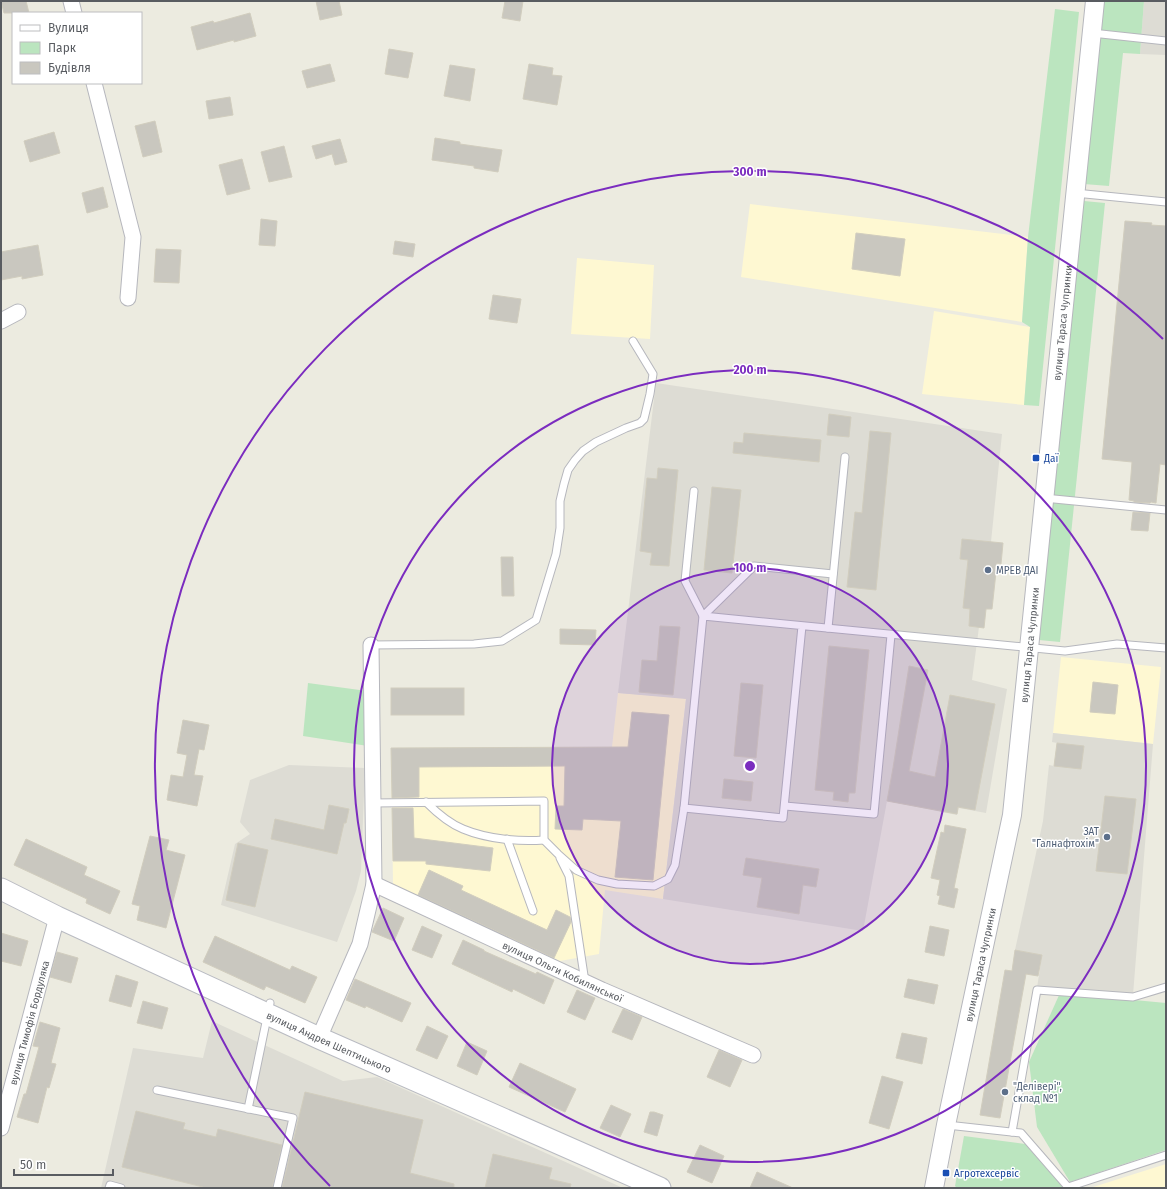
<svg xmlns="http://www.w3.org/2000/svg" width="1167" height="1189" viewBox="0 0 1167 1189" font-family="'Fira Sans',sans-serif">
	<rect width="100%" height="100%" fill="#ecebe0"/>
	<!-- commercial -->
	<g fill="#fef8d2">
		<path d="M750 204 1028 237 1022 322 741 277Z"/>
		<path d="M577 258 654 265 650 339 571 334Z"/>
		<path d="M934 311 1030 327 1024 405 922 394Z"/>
		<path d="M1061 657 1161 667 1153 744 1053 733Z"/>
		<path d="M618 693 686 698 663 899 605 890 599 954 560 961 393 884 391 748 612 747Z"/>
		<path d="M1166 1164V1188H1090Z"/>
	</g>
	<!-- industrial -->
	<g fill="#dddcd4">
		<path d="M1144 1H1166V55L1140 54Z"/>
		<path d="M656 383 1002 434 991 542 962 539 960 559 968 560 964 608 970 609 969 626 979 627 972 680 1007 689 986 813 959 808 957 815 887 801 863 931 663 899 686 699 618 693Z"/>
		<path d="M1053 733 1153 744 1133 995 1037 988 1042 955 1015 950 1043 821 1049 765 1054 766 1057 743 1052 742Z"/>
		<path d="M289 765 365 768 361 871 356 891 337 942 221 905 235 844 250 834 240 822 250 780Z"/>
		<path d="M212 1021 343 1081 377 1077 623 1188H101L133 1048 203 1058Z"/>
	</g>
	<!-- green -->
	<g fill="#bbe5bf">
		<path d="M1102 1H1144L1140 54 1123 53 1109 186 1084 184Z"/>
		<path d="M1055 9 1079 12 1039 406 1024 405 1030 327 1022 322 1028 237Z"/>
		<path d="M1084 201 1105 203 1060 642 1039 640Z"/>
		<path d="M308 683 367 691 368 746 303 736Z"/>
		<path d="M1060 993 1166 1003V1150L1070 1182 1037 1127 1029 1062Z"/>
		<path d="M964 1136 1025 1144 1064 1188H957L955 1186Z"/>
	</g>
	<!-- building -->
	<g fill="#c9c7bf" stroke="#d1cdbe">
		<path d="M1 1H26L29 13H4Z"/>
		<path d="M316 1H339L342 15 320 20Z"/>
		<path d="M505 1H523L520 21 502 18Z"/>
		<path d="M250 13 256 36 234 42V40L197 50 191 27 213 21 214 23Z"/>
		<path d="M389 49 413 53 408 78 385 74Z"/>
		<path d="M330 64 335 81 307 88 302 71Z"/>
		<path d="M529 64 553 68 552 75 562 76 557 105 523 99Z"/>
		<path d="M450 65 475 69 470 101 444 96Z"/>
		<path d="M230 97 233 115 209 119 206 101Z"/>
		<path d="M155 121 162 152 143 157 135 126Z"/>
		<path d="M54 132 60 153 30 162 24 141Z"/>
		<path d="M435 138 460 142V144L502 150 498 172 474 168V166L432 160Z"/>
		<path d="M340 139 347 162 335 165 332 154 316 159 312 146Z"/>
		<path d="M284 146 292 177 269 182 261 152Z"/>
		<path d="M242 159 250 189 227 195 219 165Z"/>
		<path d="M103 187 108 207 87 213 82 193Z"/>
		<path d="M261 219 277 221 275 246 259 245Z"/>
		<path d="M1125 221 1152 223 1151 225 1166 226V465L1160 464 1156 503 1151 502 1150 503 1134 502V501L1129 500 1132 462 1102 459Z"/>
		<path d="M856 233 905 239 900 276 852 269Z"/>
		<path d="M395 241 415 244 413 257 393 254Z"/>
		<path d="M38 245 43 275 22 279V276L1 280V252Z"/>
		<path d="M156 249 181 250 179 283 154 282Z"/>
		<path d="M493 295 521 299 517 323 489 319Z"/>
		<path d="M829 414 851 417 849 437 827 435Z"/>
		<path d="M870 431 891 433 876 590 847 587 855 512 862 513Z"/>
		<path d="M744 433 821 440 819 462 733 453 734 442 743 443Z"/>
		<path d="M658 468 678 470 669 566 650 565 652 553 640 551 647 478 657 479Z"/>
		<path d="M712 487 741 490 732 573 704 570Z"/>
		<path d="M1133 512 1150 513 1148 531 1131 530Z"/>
		<path d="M962 539 1003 543 1001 564 997 563 992 609H986L984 628 969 626 970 609 963 608 968 560 960 559Z"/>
		<path d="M501 557H513L514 596H502Z"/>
		<path d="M660 626 680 627 673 695 639 692 642 660 657 661Z"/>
		<path d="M560 629 596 630 595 645 560 644Z"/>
		<path d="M829 646 869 650 855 793H849L848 802 833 800 834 792 815 790Z"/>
		<path d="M909 666 928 670 909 771 935 777 950 695 995 704 975 810 958 807 957 814 887 801 893 768Z"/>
		<path d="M1093 682 1118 685 1115 714 1090 712Z"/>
		<path d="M741 683 763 685 756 758 734 756Z"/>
		<rect x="391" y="688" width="73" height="27"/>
		<path d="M632 712 669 715 653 880 615 877 621 821 583 819 582 830 555 829 556 806H564L565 766 419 767V797L392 798 391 748 628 747Z"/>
		<path d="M183 720 209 725 204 750 199 749 194 775 203 776 197 806 167 800 171 775 183 777 187 755 177 753Z"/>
		<path d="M1057 743 1084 746 1081 769 1054 766Z"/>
		<path d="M724 779 753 782 751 801 722 798Z"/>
		<path d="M1105 796 1136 799 1127 874 1096 871Z"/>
		<path d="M329 805 349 809 346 823H344L337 854 271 839 275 819 324 830Z"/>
		<path d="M392 808H413L414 838 493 848 490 871 426 864V861H393Z"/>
		<path d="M945 825 966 829 954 888 958 889 954 908 938 904 940 896 937 895 940 880 931 878 941 832 944 833Z"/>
		<path d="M150 836 169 840 166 850 185 855 166 928 137 920 140 906 132 904Z"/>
		<path d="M26 839 87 867 84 875 120 891 110 914 86 903 87 899 14 865Z"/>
		<path d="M238 843 268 850 255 907 226 900Z"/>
		<path d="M746 858 819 869 816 887 803 885 799 914 757 907 762 878 743 875Z"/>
		<path d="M429 870 463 886 461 890 547 930 556 910 570 917 571 922 554 958 418 895Z"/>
		<path d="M383 908 404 918 394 941 372 932Z"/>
		<path d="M422 926 442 935 432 958 412 950Z"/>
		<path d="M930 926 949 930 944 956 925 952Z"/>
		<path d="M1 933 28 941 21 966 1 961Z"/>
		<path d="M215 936 290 970 292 966 317 977 305 1003 266 986 264 990 203 962Z"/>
		<path d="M463 940 484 950V951L536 974 537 972 554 980 544 1004 513 989 512 992 452 964Z"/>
		<path d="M1015 950 1042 955 1038 976 1026 974 1000 1118 980 1115 1005 970 1012 971Z"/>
		<path d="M57 952 78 958 71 983 50 977Z"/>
		<path d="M116 975 138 982 131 1007 109 1001Z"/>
		<path d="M355 979 411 1003 402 1022 366 1006 365 1008 346 1000Z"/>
		<path d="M908 979 938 985 934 1004 904 997Z"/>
		<path d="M577 990 595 998 585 1020 567 1012Z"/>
		<path d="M143 1001 168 1008 162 1029 137 1023Z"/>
		<path d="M623 1009 642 1017 632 1040 612 1032Z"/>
		<path d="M40 1022 60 1028 51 1063 56 1064 49 1088 47 1087 38 1123 17 1117 24 1094H26L39 1047 33 1046Z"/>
		<path d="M427 1026 448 1036 437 1059 416 1050Z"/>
		<path d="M902 1033 927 1038 922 1064 896 1058Z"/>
		<path d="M467 1042 487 1051 477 1075 457 1066Z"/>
		<path d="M719 1050 742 1060 730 1087 707 1077Z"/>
		<path d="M520 1063 576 1089 565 1112 509 1087Z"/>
		<path d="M882 1076 903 1082 889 1129 869 1123Z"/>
		<path d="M305 1092 423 1120 410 1173 454 1184V1188H282Z"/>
		<path d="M611 1105 631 1114 620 1137 600 1128Z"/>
		<path d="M136 1111 185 1123 183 1129 216 1137 218 1129 282 1145 272 1188H203V1187L122 1167Z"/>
		<path d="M650 1112H654L663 1115 657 1136 644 1132Z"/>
		<path d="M700 1145 724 1156 712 1183 687 1172Z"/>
		<path d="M493 1154 552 1168 549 1179 571 1184 570 1188H485Z"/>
		<path d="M757 1172 793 1188H750Z"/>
	</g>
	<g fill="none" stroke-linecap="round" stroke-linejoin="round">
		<!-- service casing -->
		<g stroke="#b6b7bd" stroke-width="9">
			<g id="service">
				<path d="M1092 33 1166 41"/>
				<path d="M1075 193 1166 202"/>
				<path d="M694 491 685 581 703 616 754 566 833 574"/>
				<path d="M1044 498 1166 510"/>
				<path d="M802 626 783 818 684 808 703 616 1065 651 1117 644 1166 648"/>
				<path d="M828 628 845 457"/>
				<path d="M371 645 474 644 502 641 536 620 556 554 560 528V501L564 484 568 470 575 460 583 451 596 442 626 428 640 423 644 419 650 394 653 374 633 341"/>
				<path d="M426 802C437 813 448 823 463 829 487 839 519 842 544 840"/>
				<path d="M373 803 544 801V840L558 854 576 870 598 880 617 884 654 886 668 879 675 865 684 808"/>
				<path d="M785 806 874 814 891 635"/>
				<path d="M507 839 533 911"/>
				<path d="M560 858 569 876 585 982"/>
				<path d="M157 1090 293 1118 277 1188"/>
				<path d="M248 1109 270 1003"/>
				<path d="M947 1125 1021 1133 1068 1187 1166 1155"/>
				<path d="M1012 1132 1037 990 1133 997 1166 987"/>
				<path d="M109 1188 110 1185 121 1188"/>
			</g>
		</g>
		<!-- minor casing -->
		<g stroke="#b6b7bd" stroke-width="17">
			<g id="minor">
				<path d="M71 1 74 13"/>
				<path d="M94 83 133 237 128 298"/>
				<path d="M1 321 18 312"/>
				<path id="s1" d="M374 884 602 990 753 1055"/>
				<path d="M319 1038 360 944 374 884 371 645"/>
				<path id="s2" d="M1 1128 57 917"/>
			</g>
		</g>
		<!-- tertiary casing -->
		<g stroke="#b6b7bd" stroke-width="20">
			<g id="tertiary">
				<path id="s3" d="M934 1188 946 1125 1012 815 1095 1"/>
			</g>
		</g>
		<!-- secondary casing -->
		<g stroke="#b9bbc2" stroke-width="23">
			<g id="secondary">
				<path id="s4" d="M1 889 57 917 319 1038 660 1188"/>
			</g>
		</g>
		<!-- service -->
		<use href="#service" stroke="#fff" stroke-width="7"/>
		<!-- minor -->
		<use href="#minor" stroke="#fff" stroke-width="15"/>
		<!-- tertiary -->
		<use href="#tertiary" stroke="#fff" stroke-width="18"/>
		<!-- secondary -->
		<use href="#secondary" stroke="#fff" stroke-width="21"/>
	</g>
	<!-- distance rings -->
	<circle cx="750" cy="766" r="198" fill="#7b2cbf" fill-opacity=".12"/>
	<g fill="none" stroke="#7b2cbf" stroke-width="2">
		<circle cx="750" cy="766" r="198"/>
		<circle cx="750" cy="766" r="396"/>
		<path d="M330 1186A594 594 0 0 1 1163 339"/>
	</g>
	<!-- markers -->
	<g fill="#1a4fb4" stroke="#fff" stroke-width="1.5">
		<rect x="1032" y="454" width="8" height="8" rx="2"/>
		<rect x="942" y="1169" width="8" height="8" rx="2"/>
	</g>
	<g fill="#5c6f8a" stroke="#fff" stroke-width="1.5">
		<circle cx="988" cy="570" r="4"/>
		<circle cx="1107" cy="837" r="4"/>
		<circle cx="1005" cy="1092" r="4"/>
	</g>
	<g text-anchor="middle" stroke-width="3" stroke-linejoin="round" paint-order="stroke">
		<!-- street labels -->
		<g font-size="10" fill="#595c61" stroke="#fff">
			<text dy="4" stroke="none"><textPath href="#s3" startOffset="876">вулиця Тараса Чупринки</textPath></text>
			<text dy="4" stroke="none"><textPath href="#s3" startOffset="552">вулиця Тараса Чупринки</textPath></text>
			<text dy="4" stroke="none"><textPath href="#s3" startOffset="228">вулиця Тараса Чупринки</textPath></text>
			<text dy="4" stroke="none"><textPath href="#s1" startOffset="208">вулиця Ольги Кобилянської</textPath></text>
			<text dy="4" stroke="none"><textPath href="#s2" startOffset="109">вулиця Тимофія Бордуляка</textPath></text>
			<text dy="4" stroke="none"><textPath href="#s4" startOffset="362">вулиця Андрея Шептицького</textPath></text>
		</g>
		<!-- transit labels -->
		<g font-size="10" fill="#164399" stroke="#fff" text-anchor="start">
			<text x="1044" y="462">Даї</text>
			<text x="954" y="1177">Агротехсервіс</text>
		</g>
		<!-- service labels -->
		<g font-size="10" fill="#4e5e75" stroke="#fff" text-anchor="start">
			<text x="996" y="574">МРЕВ ДАІ</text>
			<text x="1099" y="835" text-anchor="end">ЗАТ<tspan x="1099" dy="12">"Галнафтохім"</tspan></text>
			<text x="1013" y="1090">"Делівері",<tspan x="1013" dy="12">склад №1</tspan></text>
		</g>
	</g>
	<circle cx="750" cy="766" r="6" fill="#7b2cbf" stroke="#fff" stroke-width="2"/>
	<g font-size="12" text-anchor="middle" font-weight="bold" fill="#7b2cbf" stroke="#fff" stroke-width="3" stroke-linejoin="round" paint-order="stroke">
		<text x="750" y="176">300 m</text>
		<text x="750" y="374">200 m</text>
		<text x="750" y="572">100 m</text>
	</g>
	<!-- border -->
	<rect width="1167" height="1189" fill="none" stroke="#595c61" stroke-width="4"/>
	<!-- legend -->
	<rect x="12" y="12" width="130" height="72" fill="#ffffff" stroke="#bdbec0"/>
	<rect x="20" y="25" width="20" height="6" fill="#ffffff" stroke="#bdbec0"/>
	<text x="48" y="32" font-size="12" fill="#595c61">Вулиця</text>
	<rect x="20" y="42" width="20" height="12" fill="#bbe5bf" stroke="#bdbec0"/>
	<text x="48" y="52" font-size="12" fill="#595c61">Парк</text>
	<rect x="20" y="62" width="20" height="12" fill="#c9c7bf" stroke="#bdbec0"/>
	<text x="48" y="72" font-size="12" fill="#595c61">Будівля</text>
	<!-- scale -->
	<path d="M14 1169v6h99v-6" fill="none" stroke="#595c61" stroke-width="2"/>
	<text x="20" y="1169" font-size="12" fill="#595c61" stroke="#ffffff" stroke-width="3" paint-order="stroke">50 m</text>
</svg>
